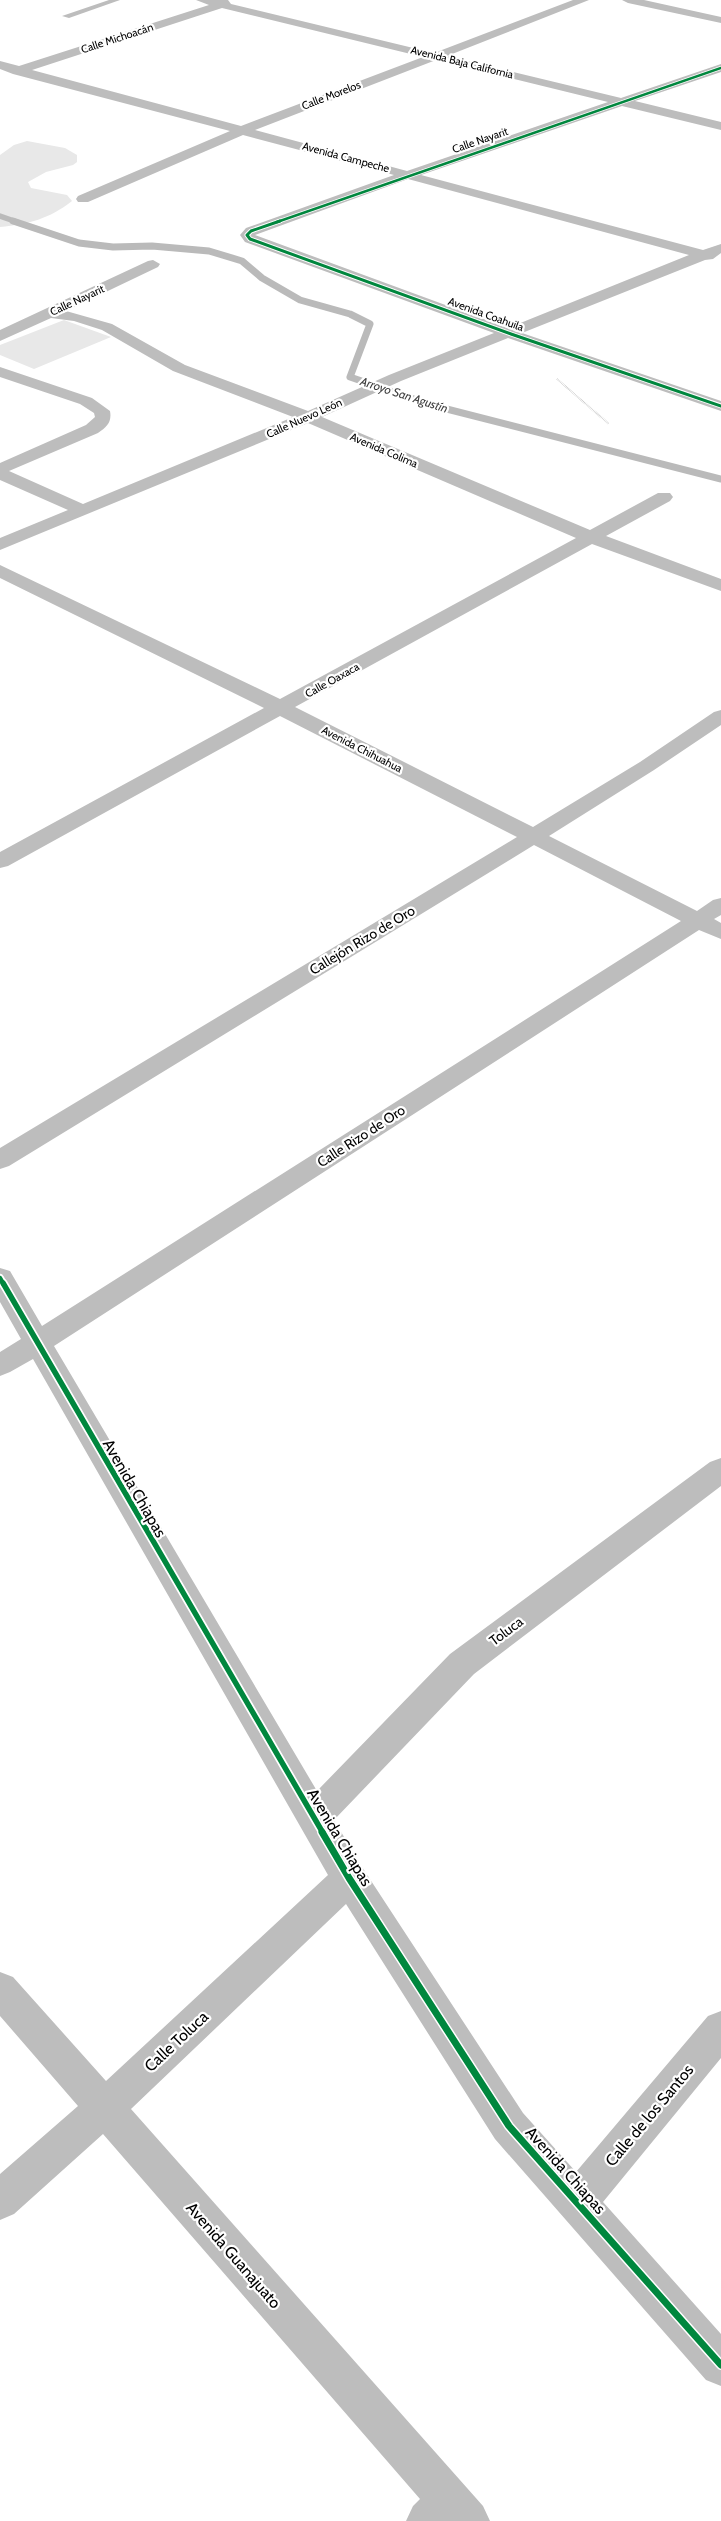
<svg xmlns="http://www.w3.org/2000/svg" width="721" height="2521" viewBox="0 0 721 2521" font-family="Cabin,sans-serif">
	<rect width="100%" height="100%" fill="#fff"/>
	<!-- green -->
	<g fill="#e8e8e8">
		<path d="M27 141 65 148 77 155V162L73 165 46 172 28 182 31 188 67 195 72 201C49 219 29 224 0 227V155L14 145Z"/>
		<path d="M64 320 111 337 34 369 0 355V345Z"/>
	</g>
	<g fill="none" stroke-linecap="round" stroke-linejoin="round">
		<!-- stream-far1 -->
		<path stroke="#bababa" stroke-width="5.5" d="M0 216 17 222"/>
		<!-- stream -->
		<path stroke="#bababa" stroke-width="7" d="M13 221 79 243 113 247 152 246 209 251 242 261 262 278 300 300 350 314 370 324 350 377 431 405 721 479"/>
		<!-- path -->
		<path stroke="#b8b8b8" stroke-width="2" stroke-dasharray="0.5 1" stroke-linecap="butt" d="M557 379 609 424"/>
		<!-- lane -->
		<path fill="#bdbdbd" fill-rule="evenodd" d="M109 0H120L69 18 62 16Z"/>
		<!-- street -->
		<g fill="#bdbdbd" fill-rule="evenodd">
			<path d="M196 0H228L231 4 434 53 573 0H589L447 56 621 98 721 64V72L635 101 721 122V130L622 106 421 175 703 250 721 244V253L713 259 705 260 522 333 721 401V411L508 338 401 381 322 417 590 530 658 493H670L673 497 670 501 606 536 721 579V591L592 544 295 707 533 827 640 762 714 712 721 710V725L654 770 549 836 697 911 713 900 721 898V915L714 919 721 923V939L699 930 54 1346 317 1791 450 1654 710 1462 721 1458V1486L474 1674 334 1820 362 1867 523 2113 576 2172 708 2016 721 2011V2058L603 2202 721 2334V2386L706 2380 495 2139 346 1904 131 2109 483 2506 490 2521H406L413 2506 420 2499 103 2134 14 2214 0 2220V2174L78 2106 0 2016V1972L13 1977 106 2081 328 1875 33 1359 10 1372 0 1376V1352L21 1339 0 1302V1268L10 1271 42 1326 681 921 534 845 9 1166 0 1169V1148L517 837 280 716 8 866 0 868V852L264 708 0 578V565L280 699 576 538 308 423 0 550V538L68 510 0 480V463L86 425 95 417 94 413 80 404 0 377V367L92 398 110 411C112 422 107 427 98 433L9 471 83 504 293 417 173 371 102 330 74 321 51 318 0 341V330L148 261 153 260 160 264 158 267 66 311 112 324 185 365 308 411 389 375 494 333 245 242 240 235 246 228 394 175 243 135 88 202H78L76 199 78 196 230 131 13 74 0 69V61L19 66 209 5ZM222 8 423 57 241 126 32 70ZM436 60 608 102 407 171 255 130ZM408 179 689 255 508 328 255 235Z"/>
			<path d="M622 0H644L721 17V23L628 3Z"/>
		</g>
		<!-- cycleway-far4 casing -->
		<g stroke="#fff" stroke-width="4">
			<path id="cycleway-far4" d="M277 222 721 68"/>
		</g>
		<!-- cycleway-far3 casing -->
		<g stroke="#fff" stroke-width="5">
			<path id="cycleway-far3" d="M280 221 251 231 247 235 250 239 511 334 721 406"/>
		</g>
		<!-- cycleway-far2 casing -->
		<g stroke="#fff" stroke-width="8">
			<path id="cycleway-far2" d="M0 1278 4 1285"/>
		</g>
		<!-- cycleway-far1 casing -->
		<g stroke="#fff" stroke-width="9">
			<path id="cycleway-far1" d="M3 1283 323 1833"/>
		</g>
		<!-- cycleway casing -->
		<g stroke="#fff" stroke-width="10">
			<path id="cycleway" d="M322 1832 349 1878 509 2126 721 2365"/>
		</g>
		<!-- cycleway-far4 -->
		<use href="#cycleway-far4" stroke="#00873e" stroke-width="2.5"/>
		<!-- cycleway-far3 -->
		<use href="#cycleway-far3" stroke="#00873e" stroke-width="3"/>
		<!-- cycleway-far2 -->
		<use href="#cycleway-far2" stroke="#00873e" stroke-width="4.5"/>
		<!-- cycleway-far1 -->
		<use href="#cycleway-far1" stroke="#00873e" stroke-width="5.5"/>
		<!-- cycleway -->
		<use href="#cycleway" stroke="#00873e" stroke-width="7"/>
	</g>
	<g text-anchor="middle" stroke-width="4.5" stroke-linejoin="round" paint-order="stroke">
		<!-- far-street labels -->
		<g font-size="11" fill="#000" stroke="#fff">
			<text transform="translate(117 38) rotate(-18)" y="4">Calle Michoacán</text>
			<text transform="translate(462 62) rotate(14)" y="4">Avenida Baja California</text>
			<text transform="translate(331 95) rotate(-21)" y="4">Calle Morelos</text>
			<text transform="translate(480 140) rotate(-19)" y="4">Calle Nayarit</text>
			<text transform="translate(346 157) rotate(15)" y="4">Avenida Campeche</text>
			<text transform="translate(77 300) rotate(-25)" y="4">Calle Nayarit</text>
			<text transform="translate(486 314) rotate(20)" y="4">Avenida Coahuila</text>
			<text transform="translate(304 418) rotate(-24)" y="4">Calle Nuevo León</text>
			<text transform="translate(384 450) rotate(23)" y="4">Avenida Colima</text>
			<text transform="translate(332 680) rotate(-29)" y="4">Calle Oaxaca</text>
			<text transform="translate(362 749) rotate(27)" y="4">Avenida Chihuahua</text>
		</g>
		<!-- far-water labels -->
		<g font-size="12" font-style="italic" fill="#3e3e3e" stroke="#fff">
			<text transform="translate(404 395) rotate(18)" y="4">Arroyo San Agustín</text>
		</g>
		<!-- street labels -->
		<g font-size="14" fill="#000" stroke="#fff">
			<text transform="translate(362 940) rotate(-31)" y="5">Callejón Rizo de Oro</text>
			<text transform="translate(361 1136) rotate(-33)" y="5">Calle Rizo de Oro</text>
			<text transform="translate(506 1631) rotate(-37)" y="5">Toluca</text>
		</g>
		<!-- near-street labels -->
		<g font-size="16" fill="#000" stroke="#fff">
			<text transform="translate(135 1488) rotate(60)" y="6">Avenida Chiapas</text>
			<text transform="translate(340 1837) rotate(59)" y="6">Avenida Chiapas</text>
			<text transform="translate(176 2041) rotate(-43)" y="6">Calle Toluca</text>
			<text transform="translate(649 2115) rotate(-50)" y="6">Calle de los Santos</text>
			<text transform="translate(566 2170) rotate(48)" y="6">Avenida Chiapas</text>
			<text transform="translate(234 2255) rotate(49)" y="6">Avenida Guanajuato</text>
		</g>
	</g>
</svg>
